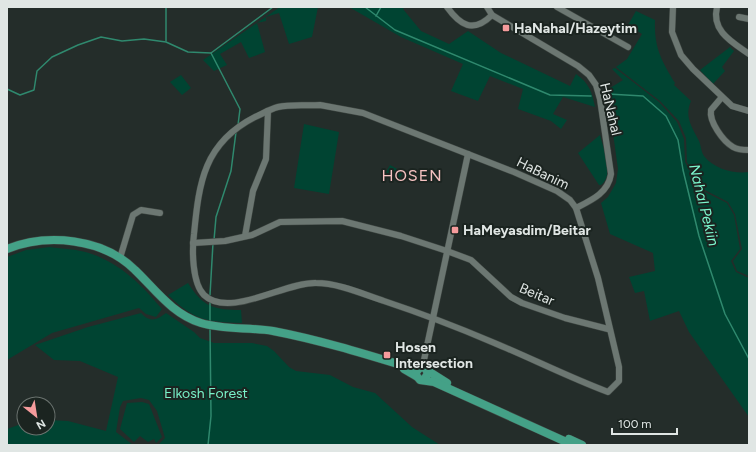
<svg xmlns="http://www.w3.org/2000/svg" width="756" height="452" viewBox="0 0 756 452" font-family="Figtree,sans-serif">
	<rect width="100%" height="100%" fill="#242d2a"/>
	<!-- green -->
	<g fill="#004432">
		<path d="M280 7H318L312 37 289 44 279 13 266 17V21L257 23 265 52 249 58 241 42 220 54 227 65 214 71 203 60Z"/>
		<path d="M349 7H405L403 9 421 31 449 44 468 31 501 53 570 86 576 74C589 83 592 92 595 107L563 97 553 114 567 120 561 129 551 121 518 109 523 89 490 76 478 101 451 91 463 64 401 37Z"/>
		<path d="M636 11 655 20C654 47 661 60 675 83L674 85 691 101C684 117 692 127 699 141 701 145 701 152 704 156 714 169 734 174 749 172V276L737 271 733 261 742 249 735 214 728 202 701 188 687 162 686 138 679 121 660 101 616 67 627 59 642 34 628 25Z"/>
		<path d="M730 47 734 51 722 67 725 71 713 84 700 70Z"/>
		<path d="M615 68 659 102 677 122 684 139 685 162 699 189 727 203 734 215 740 249 731 261 736 272 749 278V417L689 332 679 311 650 321 644 291 635 293 629 277 655 271 653 253 610 234 601 203 608 197 616 183 618 169 607 90 623 80 612 69Z"/>
		<path d="M181 75 191 88 182 95 170 82Z"/>
		<path d="M304 124 339 132 329 194 294 188Z"/>
		<path d="M600 135C603 148 615 175 601 185H599L578 153Z"/>
		<path d="M390 165 403 172 398 181 385 174Z"/>
		<path d="M50 247C62 249 77 249 89 253 120 263 142 285 162 309L156 317 146 314 139 308 52 333 7 360V257L26 250Z"/>
		<path d="M188 283C203 307 214 310 241 310L242 323C205 322 196 321 168 295Z"/>
		<path d="M141 313C150 323 157 320 166 313L194 332 200 338 214 343H252L267 346 274 351 289 367 296 371 330 375 353 387 375 393 412 427 440 445H158L165 438 157 411 149 400 141 398 123 401 120 407 116 432 133 445H7V429L24 423V428H48V420L68 421 106 431 118 377 80 361 54 360 35 345 88 327Z"/>
		<path d="M142 402 149 404 162 437 156 443 154 439 148 442 140 436 134 442 120 429 127 403Z"/>
	</g>
	<g fill="none" stroke-linecap="round" stroke-linejoin="round">
		<!-- stream -->
		<g stroke="#2f896e" stroke-width="1.5">
			<path d="M365 7 395 30 550 95 591 96"/>
			<path d="M376 16 381 7"/>
			<path d="M166 41V7"/>
			<path d="M211 53 240 109 238 125"/>
			<path d="M7 89 20 95 34 90 37 71 52 57 78 45 101 37 122 41 144 39 166 42 188 52 211 53 273 7"/>
			<path d="M608 94 643 96 666 116 678 140 683 170 699 236 725 314 749 359"/>
			<path d="M214 240 216 217 231 171 236 132"/>
			<path d="M210 295 213 243"/>
			<path d="M210 321V301"/>
			<path d="M208 445 211 416 210 327"/>
		</g>
		<!-- minor casing -->
		<g stroke="#404844" stroke-width="7">
			<g id="minor">
				<path d="M447 7C460 25 473 34 492 15"/>
				<path d="M487 7 492 15 578 66 589 75 596 85 600 99 611 174C608 193 592 200 576 208"/>
				<path d="M557 7 628 47"/>
				<path d="M673 7 672 32 681 55 693 69 732 106 749 111"/>
				<path d="M717 7C711 31 732 42 749 54"/>
				<path d="M739 17 749 19"/>
				<path d="M722 97 711 110C709 122 723 141 733 147 738 150 744 150 749 150"/>
				<path d="M320 105 363 113 514 172 557 191 570 200 576 208 598 278 619 367V381L608 392C568 377 531 358 492 342 457 327 420 313 384 301 363 294 338 283 316 283 285 282 229 319 204 295 192 283 192 250 194 234 199 182 204 143 255 117 262 114 270 109 278 107 291 104 306 106 320 105Z"/>
				<path d="M245 236 253 191 266 159 268 111"/>
				<path d="M193 243 225 241 252 235 280 222 342 221 401 236 447 251 471 260 511 297 522 303 565 318 608 329"/>
				<path d="M120 258 133 215 141 210 160 213"/>
				<path d="M420 367 424 360 468 154"/>
			</g>
		</g>
		<!-- major casing -->
		<g stroke="#404844" stroke-width="9">
			<g id="major">
				<path d="M7 249C47 233 103 238 135 270 156 290 172 314 201 323 224 330 249 327 273 331 320 340 365 354 411 368H419"/>
				<path d="M404 369 416 376"/>
				<path d="M428 371 447 383"/>
				<path d="M424 380 428 373 425 368 420 367 415 374 420 380 434 382 573 445"/>
				<path d="M569 439 582 445"/>
			</g>
		</g>
		<!-- minor -->
		<use href="#minor" stroke="#6c7772" stroke-width="6"/>
		<!-- major -->
		<use href="#major" stroke="#44a187" stroke-width="8"/>
	</g>
	<!-- markers -->
	<g fill="#f59b9c" stroke="#1b2420" stroke-width="1.5">
		<rect x="502" y="24" width="8" height="8" rx="2"/>
		<rect x="451" y="226" width="8" height="8" rx="2"/>
		<rect x="383" y="351" width="8" height="8" rx="2"/>
	</g>
	<g text-anchor="middle" stroke-width="4" stroke-linejoin="round" paint-order="stroke">
		<!-- poi labels -->
		<g font-size="14" font-weight="bold" fill="#e0e6e4" stroke="#1b2420" text-anchor="start">
			<text x="514" y="33">HaNahal/Hazeytim</text>
			<text x="463" y="235">HaMeyasdim/Beitar</text>
			<text x="395" y="352">Hosen<tspan x="395" dy="16">Intersection</tspan></text>
		</g>
		<!-- street labels -->
		<g font-size="14" fill="#e0e6e4" stroke="#1b2420">
			<text transform="translate(611 109) rotate(77)" y="5">HaNahal</text>
			<text transform="translate(543 173) rotate(26)" y="5">HaBanim</text>
			<text transform="translate(537 294) rotate(23)" y="5">Beitar</text>
		</g>
		<!-- park labels -->
		<g font-size="14" fill="#78f2c9" stroke="#1b2420">
			<text x="206" y="398">Elkosh Forest</text>
		</g>
		<!-- water labels -->
		<g font-size="15" font-style="italic" fill="#7cf6cd" stroke="#1b2420">
			<text transform="translate(704 205) rotate(76)" y="5">Nahal Pekiin</text>
		</g>
		<!-- quarter labels -->
		<g font-size="16" letter-spacing="1" fill="#f6c2c1" stroke="#1b2420">
			<text x="412" y="181">HOSEN</text>
		</g>
	</g>
	<!-- border -->
	<rect width="756" height="452" fill="none" stroke="#e0e6e4" stroke-width="16"/>
	<!-- north arrow -->
	<g transform="translate(36 416) rotate(150)"><circle r="19" fill="#1b2420" stroke="#6a726e"/>
	<path d="M0-3L7 15L0 10L-7 15Z" fill="#f59b9c"/>
	<text y="-6" font-size="11" font-weight="bold" text-anchor="middle" fill="#e0e6e4">N</text>
	</g>
	<!-- scale -->
	<path d="M612 428v6h65v-6" fill="none" stroke="#e0e6e4" stroke-width="2"/>
	<text x="618" y="428" font-size="12" fill="#e0e6e4" stroke="#1b2420" stroke-width="3" paint-order="stroke">100 m</text>
</svg>
